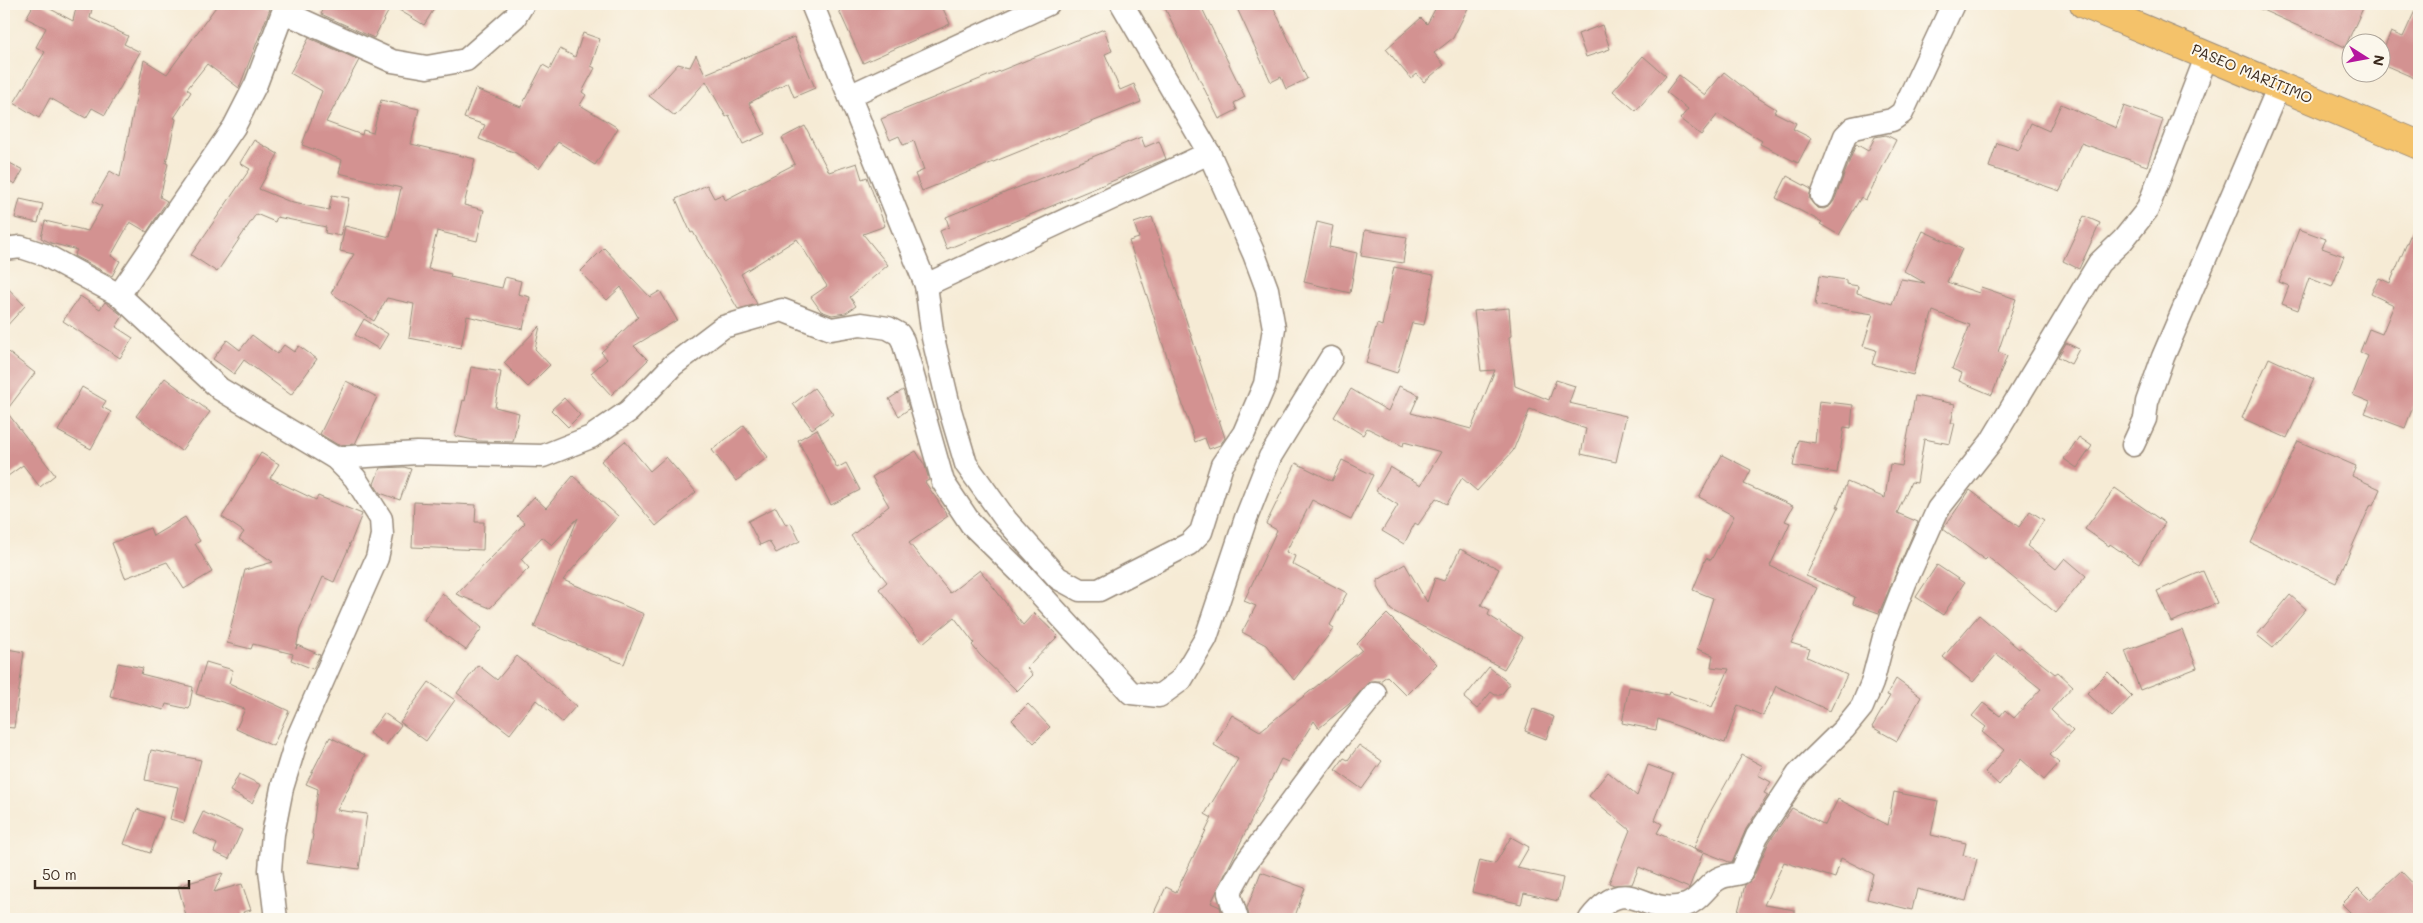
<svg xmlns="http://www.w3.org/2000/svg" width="2423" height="923" viewBox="0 0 2423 923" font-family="Mali,sans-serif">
	<rect width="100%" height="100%" fill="#fbf7ec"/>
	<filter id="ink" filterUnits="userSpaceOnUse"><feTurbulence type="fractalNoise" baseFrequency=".02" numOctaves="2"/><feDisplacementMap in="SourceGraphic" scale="10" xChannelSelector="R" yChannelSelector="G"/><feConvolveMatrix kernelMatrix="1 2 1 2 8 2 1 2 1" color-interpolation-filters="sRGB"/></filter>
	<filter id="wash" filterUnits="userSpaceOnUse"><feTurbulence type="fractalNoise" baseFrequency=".0096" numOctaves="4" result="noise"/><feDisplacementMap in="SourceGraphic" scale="20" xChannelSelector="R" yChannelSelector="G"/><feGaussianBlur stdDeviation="1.12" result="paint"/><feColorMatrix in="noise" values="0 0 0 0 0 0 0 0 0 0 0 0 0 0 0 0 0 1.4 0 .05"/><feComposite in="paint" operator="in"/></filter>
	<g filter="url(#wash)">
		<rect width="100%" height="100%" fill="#f6ebd5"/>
		<g id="blocks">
			<!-- building -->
			<g fill="#d39291">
				<path d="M34 4H41L73 21 77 4H93L90 18 128 36 124 44 140 52 105 115 92 108 86 118 50 98 39 118 14 103 45 52 36 47 46 28 26 18Z"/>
				<path d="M218 4H257L270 9 239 88 207 64 187 89 191 92 174 118 176 119 166 163 168 164 160 197 167 201 147 232 130 222 111 256 120 261 112 276 74 256 77 250 51 243 41 238 45 221 88 231 102 206 93 201 110 171 120 177 144 60 167 74Z"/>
				<path d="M327 4H374L388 12 374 38 321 14Z"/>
				<path d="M389 4H437L424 25Z"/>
				<path d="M836 4H941L950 24 863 63Z"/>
				<path d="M1163 4H1200L1245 97 1234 103 1237 110 1219 119Z"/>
				<path d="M1235 4H1272L1307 79 1286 89 1281 77 1271 82Z"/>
				<path d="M1438 4H1470L1453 38 1434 53 1444 65 1424 82 1417 74 1411 79 1386 49 1421 18 1427 24Z"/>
				<path d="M2249 4H2365L2345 47Z"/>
				<path d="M2418 4H2419V80L2380 63V56L2391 32 2403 37Z"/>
				<path d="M1602 25 1610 49 1586 57 1578 34Z"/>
				<path d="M1104 29 1112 51 1105 54 1120 90 1134 84 1141 102 922 191 915 174 924 170 914 141 903 145 899 136 890 140 881 119Z"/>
				<path d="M583 33 600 39 591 66 595 68 582 92 586 95 580 105 618 128 595 165 558 142 539 169 516 153 479 139 485 125 464 118 475 89 521 107 543 65 550 69 560 49 575 57Z"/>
				<path d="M794 37 815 88 794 97 788 82 749 103 765 134 743 144 729 115 726 117 706 81 675 116 649 96 678 64 690 67 696 55 705 74Z"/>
				<path d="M309 38 359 60 326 122 362 135 363 130 373 133 381 100 419 109 411 144 475 159 464 205 484 210 477 241 437 231 428 269 451 274 450 277 502 288 505 277 521 281 518 294 530 297 523 329 467 316 461 348 409 338 414 304 387 298 374 321 331 293 354 254 340 251 345 226 390 237 401 188 339 173 342 160 302 145 322 91 290 73Z"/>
				<path d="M1643 56 1666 76 1636 111 1613 91Z"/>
				<path d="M1724 72 1753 95 1776 109 1774 112 1796 123 1793 129 1811 138 1798 163 1760 144 1762 141 1718 114 1701 135 1680 119 1688 109 1666 92 1679 75 1705 95Z"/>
				<path d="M2061 104 2116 128 2124 106 2163 120 2147 166 2081 143 2060 191 1989 167 1997 143 2019 150 2031 123 2049 131Z"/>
				<path d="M805 126 829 172 857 163 862 179 867 177 885 226 863 234 888 265 850 297 856 306 846 313 832 315 821 311 811 297 827 286 797 239 741 274 757 304 738 309 693 232 691 233 676 199 707 185 714 198 723 194 725 200 795 164 782 138Z"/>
				<path d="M1886 135 1896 140 1866 200 1861 197 1839 235 1820 224 1822 222 1776 198 1787 176 1811 189 1809 199 1817 208 1824 209 1830 206 1834 201 1856 144 1868 151 1875 137Z"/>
				<path d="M1141 137 1145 147 1159 141 1166 159 947 249 940 231 949 227 946 217Z"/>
				<path d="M254 140 278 154 259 189 293 203 329 210 332 195 349 198 341 236 325 233 326 227 277 217 275 222 256 214 217 272 191 255 250 169 240 163Z"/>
				<path d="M4 160 23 170 15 184 4 178Z"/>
				<path d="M20 199 43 204 38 223 15 218Z"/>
				<path d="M2419 215V391L2405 428 2365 413 2370 402 2353 395 2368 356 2360 352 2369 329 2382 334 2394 305 2371 294 2379 278 2390 283Z"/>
				<path d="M2084 216 2100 223 2079 269 2063 261Z"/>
				<path d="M1152 217 1225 438 1220 445 1209 449 1205 438 1195 442 1129 241 1139 238 1134 223Z"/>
				<path d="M1317 222 1333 226 1329 247 1357 253 1350 293 1304 282Z"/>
				<path d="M2299 229 2326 239 2322 248 2344 256 2332 287 2309 278 2298 310 2282 304 2289 286 2279 282Z"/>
				<path d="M1365 230 1407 237 1403 263 1361 256Z"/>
				<path d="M1923 231 1962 249 1947 282 1979 293 1981 287 2016 299 1998 352 2007 356 1992 395 1959 381 1962 373 1952 369 1970 325 1933 311 1913 375 1872 364 1876 350 1863 346 1873 314 1815 305 1819 276 1846 280V284L1858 286 1857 293 1892 304 1901 279 1925 283 1904 271Z"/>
				<path d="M604 248 650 297 660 291 677 320 634 346 648 360 611 395 591 373 607 359 601 352 638 317 621 287 607 300 580 272Z"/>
				<path d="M1394 267 1434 275 1424 325 1412 323 1397 373 1366 363 1377 324 1382 326Z"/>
				<path d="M4 284 25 306 4 329Z"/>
				<path d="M80 296 100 309 105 302 123 316 116 327 133 338 120 358 63 321Z"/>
				<path d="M1509 308 1511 336 1509 337 1515 386 1549 400 1556 380 1575 386 1569 403 1626 416 1616 462 1581 454 1586 429 1530 409 1513 451 1477 491 1462 478 1447 504 1436 498 1418 525 1415 523 1404 544 1382 531 1398 505 1376 491 1390 467 1421 485 1441 452 1404 442 1403 446 1367 428 1363 435 1334 417 1351 389 1388 411 1399 386 1419 395 1411 413 1471 429 1495 370 1481 371 1474 311Z"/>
				<path d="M364 319 388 334 379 349 355 335Z"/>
				<path d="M540 326 535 349 550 365 528 387 504 363Z"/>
				<path d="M252 335 277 354 284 345 294 352 299 346 317 359 291 395 244 360 234 374 213 359 227 340 240 350Z"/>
				<path d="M2066 343 2079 349 2071 364 2058 357Z"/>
				<path d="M4 349 35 373 6 411 55 475 40 487 23 465 4 479Z"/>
				<path d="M2269 358 2314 379 2287 438 2242 418Z"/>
				<path d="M471 367 501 372 495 407 519 413 513 442 478 441 455 436 463 400 465 401Z"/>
				<path d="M165 378 210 412 181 451 136 416Z"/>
				<path d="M346 381 377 397 355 444 338 445 320 434Z"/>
				<path d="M82 387 106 401 102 407 111 412 91 449 58 431Z"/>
				<path d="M814 388 833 414 812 429 793 404Z"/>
				<path d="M903 390 909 409 899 416 889 399Z"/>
				<path d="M1915 396 1955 404 1951 423H1955L1950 444 1924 439 1917 483 1911 482 1897 513 1918 522 1879 613 1853 604 1855 597 1806 576 1839 507H1837L1847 482 1885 498 1890 464 1902 466Z"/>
				<path d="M564 398 580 415 568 427 551 410Z"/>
				<path d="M1819 401 1853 405 1851 428 1844 427 1837 473 1793 466 1798 440 1815 443Z"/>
				<path d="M744 425 768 457 736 481 712 450Z"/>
				<path d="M817 429 837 468 846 463 860 490 831 505 798 440Z"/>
				<path d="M2079 437 2092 446 2077 468 2064 459Z"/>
				<path d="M625 441 650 471 666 457 696 492 656 526 601 461Z"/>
				<path d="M2298 441 2356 466 2352 476 2380 489 2373 505 2371 504 2336 583 2251 543Z"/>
				<path d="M916 451 925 466 929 480 925 482 948 516 909 543 950 593 980 570 1023 625 1034 613 1058 636 1027 668 1033 675 1017 691 980 655 972 645 974 643 954 617 923 643 879 589 887 582 851 536 889 506 872 477Z"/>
				<path d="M261 453 279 464 270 478 316 500 318 496 362 514 350 544H348L350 545 334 582 323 577 300 629 296 649 297 645 320 655 313 669 291 660 293 654 253 644 251 649 227 643 245 570 273 562 239 539 244 532 222 517Z"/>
				<path d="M1722 455 1751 470 1744 484 1793 506 1785 521 1790 523 1770 566 1817 588 1791 643 1810 649 1807 657 1847 675 1830 711 1776 686 1763 716 1738 705 1725 743 1658 719 1656 730 1622 723 1629 687 1668 695 1669 692 1712 707 1729 669 1711 667 1713 655 1697 649 1713 598 1693 590 1706 558 1711 560 1734 516 1699 497Z"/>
				<path d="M1342 460 1373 475 1351 520 1312 500 1286 552 1295 556 1292 564 1347 593 1330 625 1334 628 1294 680 1266 645 1242 632 1256 606 1244 601 1277 530 1266 524 1296 463 1332 481Z"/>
				<path d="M404 467 411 469 400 500 380 493 374 484 380 468Z"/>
				<path d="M573 476 618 516 563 580 644 614 624 664 534 627 578 518 552 545 542 537 521 559 529 568 490 608 456 594 525 523 517 516 534 497 546 508Z"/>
				<path d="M2115 488 2165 523 2139 564 2110 544 2109 546 2085 529Z"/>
				<path d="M1970 490 2019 527 2030 511 2044 520 2027 546 2056 569 2065 558 2086 576 2056 613 1988 557 1985 560 1943 529Z"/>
				<path d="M414 502 476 505 475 522H484L483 550 412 547Z"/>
				<path d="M776 507 786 525 791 523 800 541 776 553 769 541 760 545 748 521Z"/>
				<path d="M185 517 200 541 195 544 212 572 184 589 167 562 125 578 112 543 150 528 153 536Z"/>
				<path d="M1460 549 1499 569 1481 605 1490 610 1488 615 1523 637 1504 669 1391 610 1378 587V580L1405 564 1427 602 1435 578 1444 581Z"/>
				<path d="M1937 565 1964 583 1943 615 1916 597Z"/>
				<path d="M2203 571 2217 603 2171 622 2157 591Z"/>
				<path d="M442 593 482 628 466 650 424 620Z"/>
				<path d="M2290 595 2306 609 2273 648 2257 635Z"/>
				<path d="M1387 614 1437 664 1406 695 1387 676 1380 681H1370L1349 704 1319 728 1314 721 1288 762 1281 759 1211 903 1220 907 1223 919H1151L1166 887 1176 892 1212 818 1205 814 1238 759 1214 745 1232 715 1260 731 1362 650 1357 644Z"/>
				<path d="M1979 615 2019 649 2021 647 2055 674 2058 672 2073 686 2051 710 2073 731 2050 755 2059 763 2044 780 2021 759 1999 785 1985 772 2004 750 1982 732 1986 727 1972 716 1983 703 2000 716 2005 710 2014 718 2041 689 1997 654 1973 682 1943 657Z"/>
				<path d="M2182 630 2197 668 2140 690 2125 651Z"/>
				<path d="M7 649 24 652 14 728 4 727V675Z"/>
				<path d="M517 656 576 706 562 722 536 700 510 734 457 693 478 665 497 680Z"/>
				<path d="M206 662 233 670 229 683 289 711 273 746 236 729 245 709 196 694Z"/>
				<path d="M118 663 143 668 141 674 193 687 189 709 166 704 164 710 110 696Z"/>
				<path d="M1489 667 1510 684 1501 695H1495L1491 692 1477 709 1464 698Z"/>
				<path d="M2108 672 2132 696 2112 717 2087 693Z"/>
				<path d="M1896 679 1921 697 1897 741 1872 727 1890 696 1887 695Z"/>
				<path d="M429 682 455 700 426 741 400 722Z"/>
				<path d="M1028 704 1050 727 1034 743 1012 720Z"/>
				<path d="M1533 709 1554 717 1546 739 1525 731Z"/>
				<path d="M384 713 401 725 386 745 369 733Z"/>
				<path d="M330 737 365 755 337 810 367 814 359 869 308 862 313 835 312 834 318 789 306 784Z"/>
				<path d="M1359 745 1382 761 1362 789 1335 770 1344 758 1348 760Z"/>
				<path d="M151 750 201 760 184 823 170 819 178 787 145 780Z"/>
				<path d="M1742 755 1763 766 1758 775 1771 782 1764 793 1768 795 1746 829 1732 862H1729L1694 848 1704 823Z"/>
				<path d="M1648 765 1673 774 1655 820 1662 824 1657 833 1703 853 1689 888 1639 867 1632 884 1614 885 1609 883 1630 830 1589 796 1608 772 1637 796Z"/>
				<path d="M239 774 261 785 252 803 230 791Z"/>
				<path d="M1894 792 1938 801 1931 835 1966 843 1963 855 1977 859 1966 901 1917 889 1912 910 1867 899 1873 874 1841 858 1835 878 1784 862 1764 905 1795 910V919H1736L1745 885 1753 878 1769 842 1792 808 1825 825 1838 799 1888 825Z"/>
				<path d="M137 809 163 818 150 853 124 844Z"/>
				<path d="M203 812 242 830 229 859 214 852 217 844 193 833Z"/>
				<path d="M1511 837 1529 847 1517 868 1563 878 1558 901 1524 893 1521 904 1472 892 1480 860 1495 864Z"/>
				<path d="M2401 871 2419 890V919H2357L2342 904 2358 888 2370 900Z"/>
				<path d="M1261 872 1305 888 1294 919H1250L1247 908Z"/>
				<path d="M223 873 214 892 242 884 251 910 243 912 246 919H187L178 886Z"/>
			</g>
		</g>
	</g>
	<g filter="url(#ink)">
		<use href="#blocks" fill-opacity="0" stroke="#988a7a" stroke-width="1"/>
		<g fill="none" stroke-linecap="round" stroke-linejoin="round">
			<!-- minor casing -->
			<g stroke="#988a7a" stroke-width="25">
				<g id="minor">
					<path d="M812 4 926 285 933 338 950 410 966 464 1006 520 1058 578 1080 590H1099L1189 544 1201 532 1222 465 1244 433 1265 384 1274 328 1267 289 1254 254 1209 153 1122 4"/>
					<path d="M284 12 392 61 427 67 466 60 515 17 523 4"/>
					<path d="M851 95 1048 4"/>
					<path d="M1822 196 1845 136 1853 128 1892 120 1902 113 1953 4"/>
					<path d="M4 249 21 247 45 255 119 295 220 389 335 458 355 478 381 519 382 535 377 558 297 739 282 788 273 834 270 870 276 919"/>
					<path d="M926 285 1209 153"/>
					<path d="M119 295 234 127 256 84 286 4"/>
					<path d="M2133 445 2145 419 2147 402 2163 357 2279 86"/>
					<path d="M335 458 417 453 543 456 591 437 629 411 673 365 723 327 782 310 831 329 861 324 888 328 899 334 903 341 943 482 971 524 1022 574 1131 693 1159 696 1181 680 1206 638 1246 518 1270 457 1331 358"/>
					<path d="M1237 919 1229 893 1245 864 1337 740 1375 693"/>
					<path d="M1590 919C1630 869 1641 919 1686 905 1699 901 1707 885 1718 879 1724 875 1734 875 1741 873L1757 836 1798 774 1844 729 1862 707 1872 683 1884 637 1905 583 1938 509 1991 442 2099 263 2123 240 2147 210 2207 55"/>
				</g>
			</g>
			<!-- major casing -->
			<g stroke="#988a7a" stroke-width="30">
				<path id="major" d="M2084 4 2419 145"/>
			</g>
			<!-- minor -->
			<use href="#minor" stroke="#fff" stroke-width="22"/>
			<!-- major -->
			<use href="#major" stroke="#f4c26a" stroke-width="28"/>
		</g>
	</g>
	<g text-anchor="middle" stroke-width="4" stroke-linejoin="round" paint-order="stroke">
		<!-- street labels -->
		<g font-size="15" fill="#3b2a1e" stroke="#fbf7ec">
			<text transform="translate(2252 74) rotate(23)" y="5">PASEO MARÍTIMO</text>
		</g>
	</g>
	<!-- margin -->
	<rect width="2423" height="923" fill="none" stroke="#fbf7ec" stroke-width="20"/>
	<!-- north arrow -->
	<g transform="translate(2366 58) rotate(101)"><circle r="24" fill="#fbf7ec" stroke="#aea59a"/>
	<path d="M0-4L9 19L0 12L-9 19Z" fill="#b5179e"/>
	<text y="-8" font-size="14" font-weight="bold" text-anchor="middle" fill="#3b2a1e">N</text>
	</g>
	<!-- scale -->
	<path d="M35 880v8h154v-8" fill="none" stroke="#3b2a1e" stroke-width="2.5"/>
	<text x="42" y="880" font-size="15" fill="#3b2a1e" stroke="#fbf7ec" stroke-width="4" paint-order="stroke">50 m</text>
</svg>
